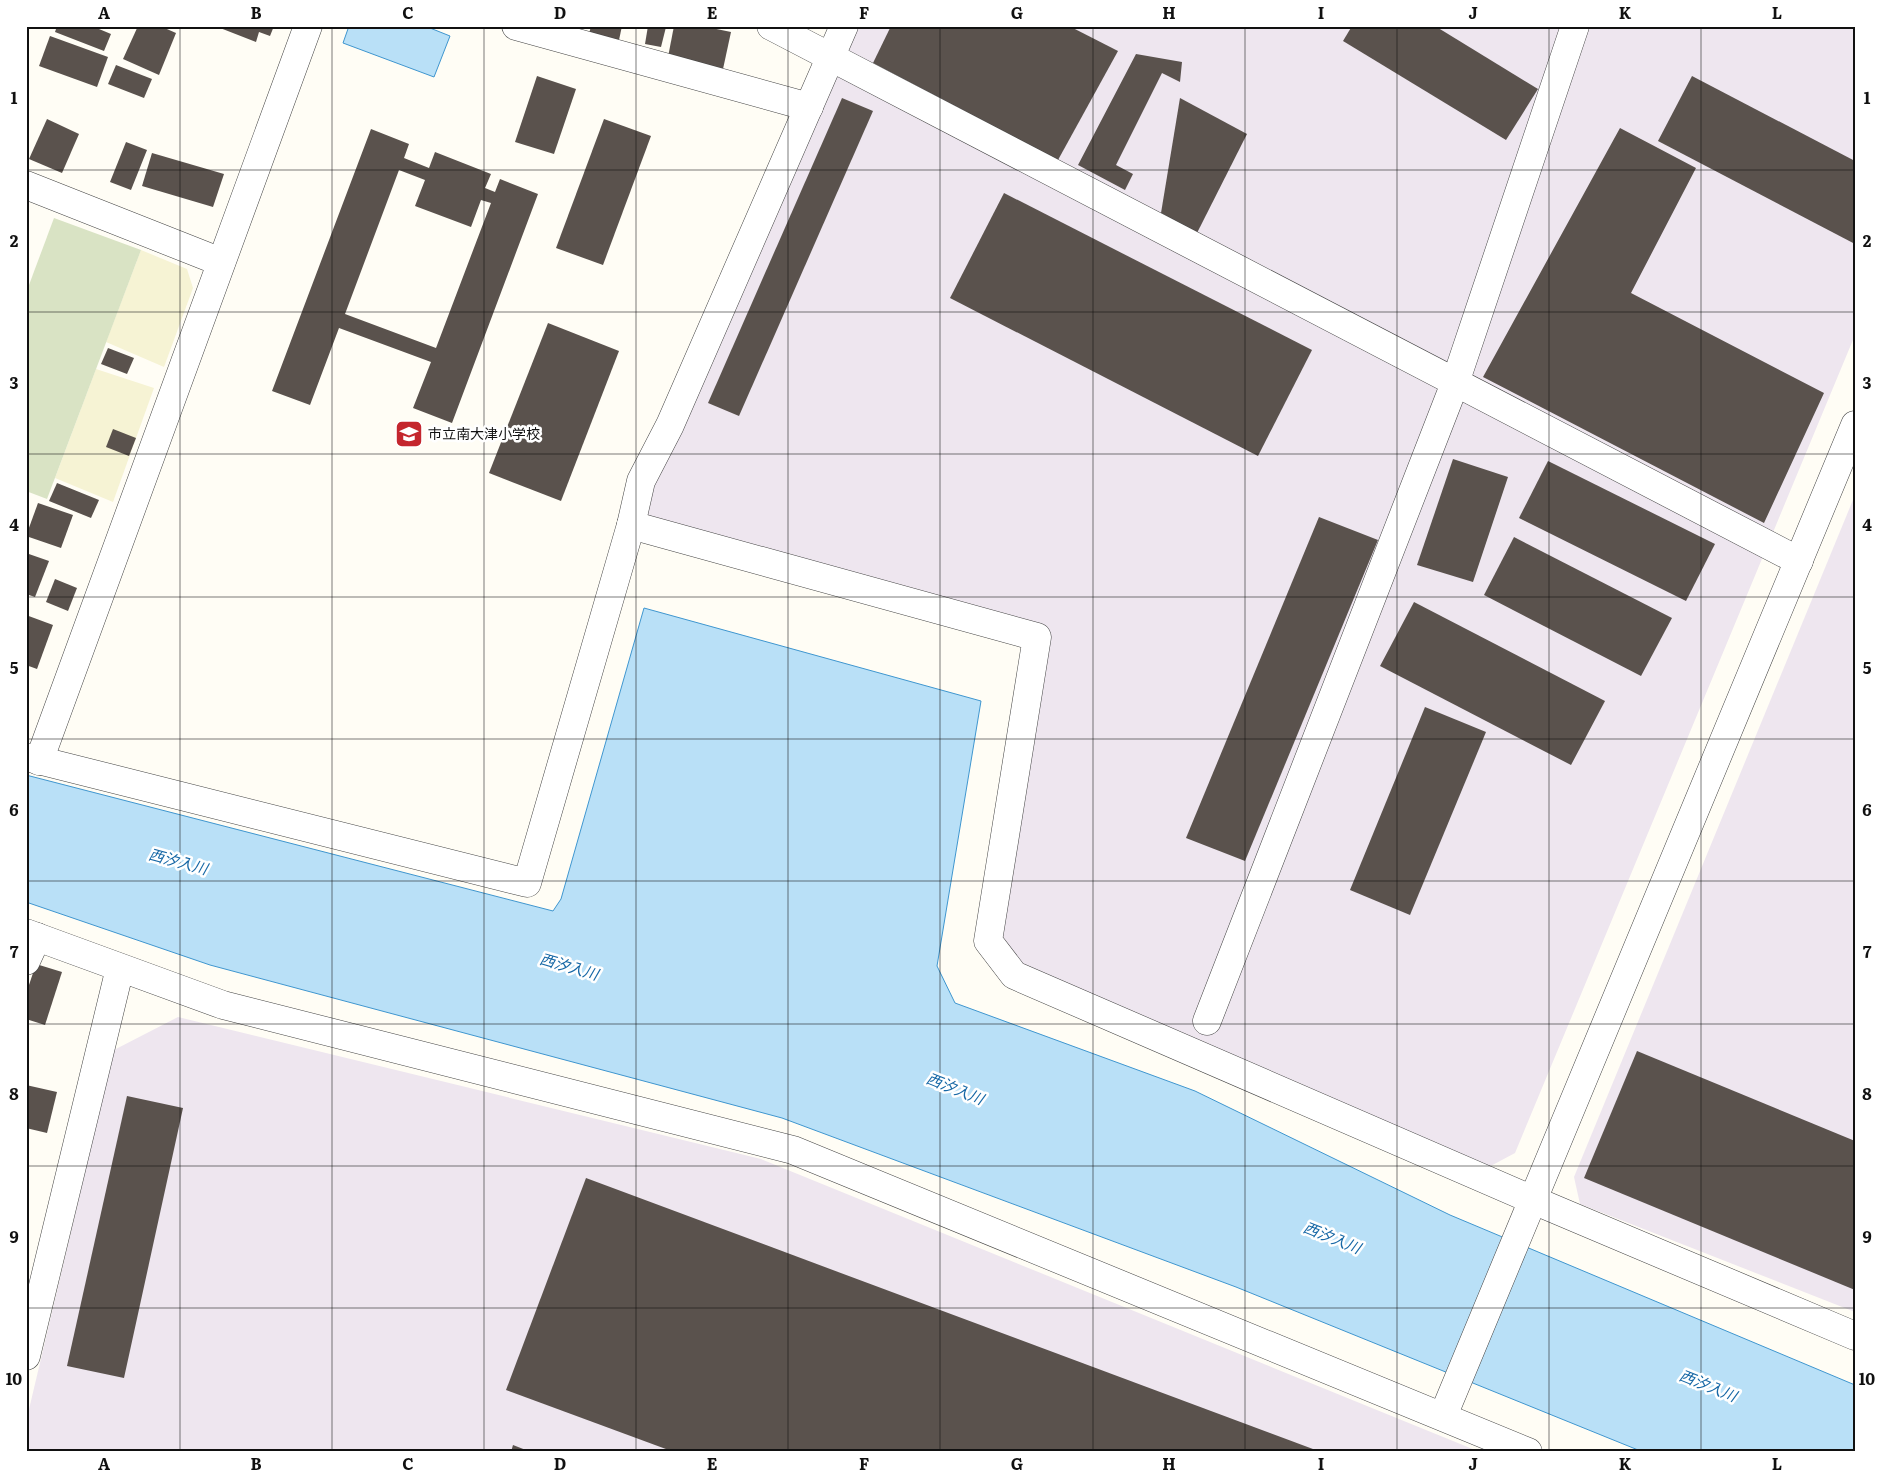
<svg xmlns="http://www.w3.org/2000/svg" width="1881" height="1478" viewBox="0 0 1881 1478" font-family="Literata,'Noto Sans JP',serif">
	<rect width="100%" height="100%" fill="#fffdf5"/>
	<!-- industrial -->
	<g fill="#eee6ef">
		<path d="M856 26H1855V335L1515 1153 1485 1169 1022 971 999 940 1048 629 647 516 644 492Z"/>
		<path d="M1855 495V1312L1580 1204 1574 1177Z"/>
		<path d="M178 1017 761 1159 1480 1452H26V1422L114 1050Z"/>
	</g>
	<!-- farmland -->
	<g fill="#f6f3d4">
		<path d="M141 250 187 269 193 288 164 367 106 342Z"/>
		<path d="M96 369 154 388 113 502 55 478Z"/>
	</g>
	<!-- cemetery -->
	<path fill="#d9e3c4" d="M54 218 141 250 47 499 26 491V293Z"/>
	<!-- water -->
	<g fill="#b9e0f7" stroke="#3f96cf">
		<path d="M349 26H425L450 36 434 77 343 43Z"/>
		<path d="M644 608 981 701 937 966 955 1003 1195 1091 1450 1215 1855 1385V1452H1643L1236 1287 782 1118 210 965 26 902V775L553 911 561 899Z"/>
	</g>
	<!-- building -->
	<g fill="#5a524d" fill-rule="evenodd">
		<path d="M57 26H100L99 29 111 34 104 51 55 32Z"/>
		<path d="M138 26H160L176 33 159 75 123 59Z"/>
		<path d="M215 26H274L270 36 259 32 256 42Z"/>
		<path d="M591 26H622L619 40 589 34Z"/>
		<path d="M648 26 666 27 661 47 645 44Z"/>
		<path d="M674 26H702L731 32 723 69 668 57Z"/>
		<path d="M891 26H1069L1118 51 1058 160 873 63Z"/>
		<path d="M1352 26H1435L1538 89 1506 140 1343 41Z"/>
		<path d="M50 36 108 57 97 87 39 66Z"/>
		<path d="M1136 54 1182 62 1180 82 1162 73 1116 165 1133 174 1125 190 1078 165Z"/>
		<path d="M116 65 152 79 144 98 108 84Z"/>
		<path d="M537 76 576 89 554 154 515 142Z"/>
		<path d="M1692 76 1855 161V244L1658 141Z"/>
		<path d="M842 98 873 111 739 416 708 403Z"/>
		<path d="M1180 98 1247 134 1197 233 1161 213Z"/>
		<path d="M47 119 79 134 62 173 29 159Z"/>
		<path d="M604 119 651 136 603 265 556 248Z"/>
		<path d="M1620 128 1696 168 1631 293 1824 393 1764 523 1483 377Z"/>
		<path d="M371 129 409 144 404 158 429 168 435 152 491 174 485 188 495 192 500 179 538 194 452 423 413 408 431 362 339 328 310 405 272 391ZM399 170 425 180 415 206 471 227 481 200 491 203 436 348 345 314Z"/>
		<path d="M126 142 147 150 131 190 110 182Z"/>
		<path d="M152 153 224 174 213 207 142 186Z"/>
		<path d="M1004 193 1312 350 1258 456 950 298Z"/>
		<path d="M548 323 619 351 561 501 489 473Z"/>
		<path d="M108 348 134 358 127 374 101 364Z"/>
		<path d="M113 429 136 438 129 456 106 447Z"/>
		<path d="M1453 459 1508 477 1473 582 1417 565Z"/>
		<path d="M1548 461 1715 544 1686 601 1519 518Z"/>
		<path d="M57 483 99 500 91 518 49 501Z"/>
		<path d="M38 503 73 515 61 548 26 536Z"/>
		<path d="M1319 517 1378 540 1245 861 1186 838Z"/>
		<path d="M1514 537 1672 618 1641 676 1484 595Z"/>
		<path d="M26 553 49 561 35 597 26 594Z"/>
		<path d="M55 579 77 588 68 611 46 602Z"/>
		<path d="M1414 602 1605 701 1571 765 1380 666Z"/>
		<path d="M26 615 53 625 37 669 26 665Z"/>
		<path d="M1425 707 1486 732 1410 915 1350 890Z"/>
		<path d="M36 964 62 972 45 1025 26 1019V994Z"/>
		<path d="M1637 1051 1855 1141V1290L1584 1178Z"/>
		<path d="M26 1085 57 1092 47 1133 26 1128Z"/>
		<path d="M127 1096 183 1108 124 1378 67 1366Z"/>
		<path d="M586 1178 1321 1452H674L506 1390Z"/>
		<path d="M513 1445 531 1452H511Z"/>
	</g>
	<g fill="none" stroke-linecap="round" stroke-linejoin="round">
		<!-- minor casing -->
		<g stroke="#444" stroke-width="29">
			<g id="minor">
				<path d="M516 26 809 107"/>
				<path d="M771 26 1799 561"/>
				<path d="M26 185 221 262"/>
				<path d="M631 525 1037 637 988 941 1014 975 1533 1200 1855 1336"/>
				<path d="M26 757 527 883 631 525 641 481 670 425 844 26"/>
				<path d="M39 761 308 26"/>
				<path d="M26 933 223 1005 793 1150 1528 1452"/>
				<path d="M26 961 37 937"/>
				<path d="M1207 1021 1455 383 1575 26"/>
				<path d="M26 1356 120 968"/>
				<path d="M1443 1416 1855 425"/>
			</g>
		</g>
		<!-- minor -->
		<use href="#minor" stroke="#fff" stroke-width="28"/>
	</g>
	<!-- grid -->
	<path fill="none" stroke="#111" stroke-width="1" stroke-opacity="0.55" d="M180 26V1452M332 26V1452M484 26V1452M636 26V1452M788 26V1452M940 26V1452M1093 26V1452M1245 26V1452M1397 26V1452M1549 26V1452M1701 26V1452M26 170H1855M26 312H1855M26 454H1855M26 597H1855M26 739H1855M26 881H1855M26 1024H1855M26 1166H1855M26 1308H1855"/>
	<!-- icons -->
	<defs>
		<g id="school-square" transform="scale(1.4375)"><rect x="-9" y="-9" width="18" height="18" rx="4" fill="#c4262e" stroke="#fff"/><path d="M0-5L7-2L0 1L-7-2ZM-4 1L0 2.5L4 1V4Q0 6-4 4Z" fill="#fff"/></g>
	</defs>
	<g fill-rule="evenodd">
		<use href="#school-square" x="409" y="434"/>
	</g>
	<g text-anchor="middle" stroke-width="5" stroke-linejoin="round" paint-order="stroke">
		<!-- poi labels -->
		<g font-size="14" fill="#111" stroke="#fff" text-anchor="start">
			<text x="428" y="439">市立南大津小学校</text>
		</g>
		<!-- water labels -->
		<g font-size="15" font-style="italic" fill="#1768a6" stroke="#fff">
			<text transform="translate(178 862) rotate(15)" y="5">西汐入川</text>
			<text transform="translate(569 967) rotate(16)" y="5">西汐入川</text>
			<text transform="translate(955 1089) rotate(22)" y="5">西汐入川</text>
			<text transform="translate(1332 1238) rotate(22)" y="5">西汐入川</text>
			<text transform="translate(1708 1386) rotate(22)" y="5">西汐入川</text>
		</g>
	</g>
	<!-- border -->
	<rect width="1881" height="1478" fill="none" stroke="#ffffff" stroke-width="55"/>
	<rect x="28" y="28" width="1826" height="1422" fill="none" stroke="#111" stroke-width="2"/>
	<g font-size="16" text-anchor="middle" font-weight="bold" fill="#111">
		<text x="104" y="19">A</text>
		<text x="256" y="19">B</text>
		<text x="408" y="19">C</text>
		<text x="560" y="19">D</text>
		<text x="712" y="19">E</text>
		<text x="864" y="19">F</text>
		<text x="1017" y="19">G</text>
		<text x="1169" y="19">H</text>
		<text x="1321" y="19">I</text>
		<text x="1473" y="19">J</text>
		<text x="1625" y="19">K</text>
		<text x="1777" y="19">L</text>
		<text x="14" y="104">1</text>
		<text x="1867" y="104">1</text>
		<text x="14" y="247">2</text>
		<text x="1867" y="247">2</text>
		<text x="14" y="389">3</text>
		<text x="1867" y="389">3</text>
		<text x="14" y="531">4</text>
		<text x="1867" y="531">4</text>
		<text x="14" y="674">5</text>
		<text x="1867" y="674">5</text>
		<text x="14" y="816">6</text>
		<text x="1867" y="816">6</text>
		<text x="14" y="958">7</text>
		<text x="1867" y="958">7</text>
		<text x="14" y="1100">8</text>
		<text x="1867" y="1100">8</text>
		<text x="14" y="1243">9</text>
		<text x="1867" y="1243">9</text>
		<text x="14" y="1385">10</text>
		<text x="1867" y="1385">10</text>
		<text x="104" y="1470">A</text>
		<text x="256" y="1470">B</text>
		<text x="408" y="1470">C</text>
		<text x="560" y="1470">D</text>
		<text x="712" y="1470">E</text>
		<text x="864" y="1470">F</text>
		<text x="1017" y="1470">G</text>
		<text x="1169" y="1470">H</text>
		<text x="1321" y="1470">I</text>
		<text x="1473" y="1470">J</text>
		<text x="1625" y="1470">K</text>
		<text x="1777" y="1470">L</text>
	</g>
</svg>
